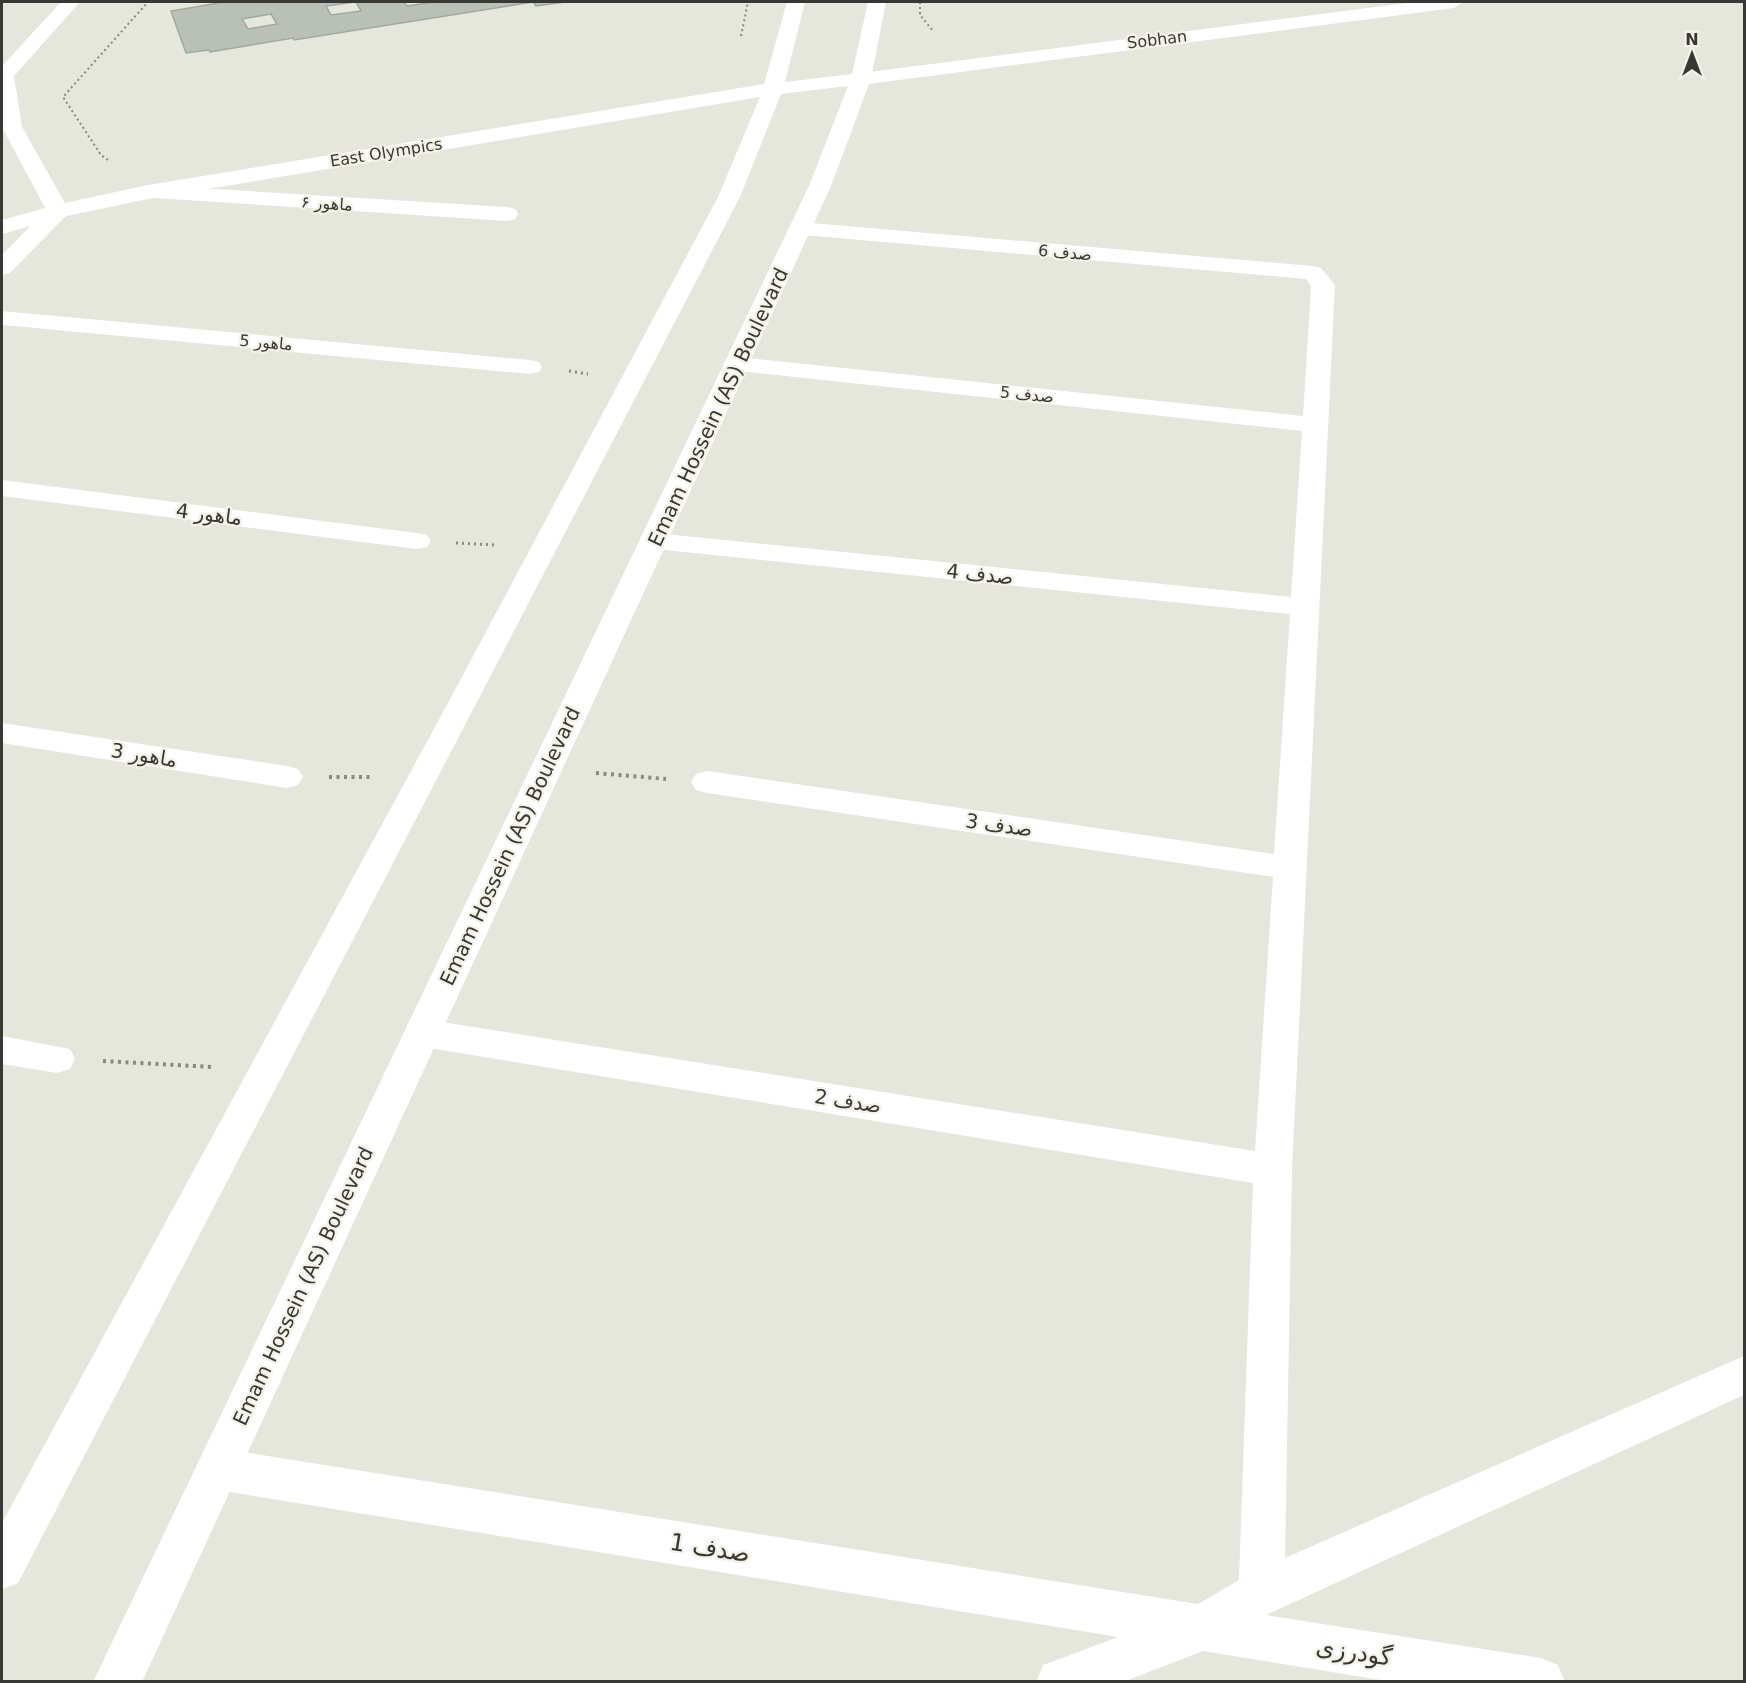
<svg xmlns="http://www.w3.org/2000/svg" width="1746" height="1683" viewBox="0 0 1746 1683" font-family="'DejaVu Sans',Cairo,sans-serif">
	<rect width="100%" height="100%" fill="#e5e6dc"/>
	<!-- building -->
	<path fill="#b9c0b8" stroke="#a2a8a0" stroke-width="1.5" fill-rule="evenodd" d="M224 2H355L326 6 331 15 361 11 356 2H404L407 6 435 2H565L536 6 533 2 294 40 293 38 210 52 209 50 186 53 171 11ZM271 14 277 24 248 29 242 19Z"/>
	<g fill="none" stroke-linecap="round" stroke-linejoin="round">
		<!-- path-far2 -->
		<g stroke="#898983" stroke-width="2" stroke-dasharray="2 3" stroke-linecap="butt">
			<path d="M920 2V15L934 32"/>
			<path d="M741 36 748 2"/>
			<path d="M108 160 101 155 63 97 148 2"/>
		</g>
		<!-- path-far1 -->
		<g stroke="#898983" stroke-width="3" stroke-dasharray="2 4" stroke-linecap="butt">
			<path d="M569 371 588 374"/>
			<path d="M456 543 496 545"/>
		</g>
		<!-- path -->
		<g stroke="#898983" stroke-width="4" stroke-dasharray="3 4.5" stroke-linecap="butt">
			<path d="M596 773 666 779"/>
			<path d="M329 777H372"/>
			<path d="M103 1061 213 1067"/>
		</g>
		<!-- street -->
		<g fill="#fff" fill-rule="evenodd">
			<path d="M1415 2H1463L1454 8 861 85 854 83 851 79 854 75 861 73Z"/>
			<path d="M148 185 507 207 515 209 518 214 515 219 507 221 140 197 137 192 140 187Z"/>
			<path d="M58 204 66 206 69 211 66 216 10 273 2 275V255L50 206Z"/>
			<path d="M800 222 1313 266 1321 268 1335 285 1292 1170 1285 1558 1744 1356V1395L1266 1615 1541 1658 1558 1665 1565 1682H1393L1203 1651 1123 1682H1036L1043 1665 1118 1637 218 1490 203 1484 196 1469 203 1454 218 1448 1198 1604 1239 1580 1253 1183 423 1047 410 1043 405 1033 410 1023 423 1019 1255 1151 1273 877 707 793 696 790 691 782 696 774 707 771 1274 854 1290 614 655 549 645 547 641 541 645 535 655 533 1291 597 1302 431 738 371 729 369 726 364 729 359 738 357 1303 416 1311 286 1306 279 792 234 789 229 792 224Z"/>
			<path d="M2 311 530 360 539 362 542 367 539 372 530 374 2 325Z"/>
			<path d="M2 480 417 533 427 535 431 541 427 547 417 549 2 496Z"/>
			<path d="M2 723 287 766 298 769 303 777 298 785 287 788 2 743Z"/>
			<path d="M2 1036 70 1049 75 1059 70 1069 57 1073 2 1064Z"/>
		</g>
		<!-- secondary -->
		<path fill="#fff" fill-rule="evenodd" d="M61 2H80L14 76 22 127 65 203 148 185 764 84 787 2H805L785 82 852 74 868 2H886L871 79 831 186 142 1682H93L809 186 848 86 781 94 740 197 18 1583 2 1589V1523L448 703 718 197 760 97 148 199 62 217 2 234V220L45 208 2 127V66Z"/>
	</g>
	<g text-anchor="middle" stroke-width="4.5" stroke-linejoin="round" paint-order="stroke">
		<!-- far-street labels -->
		<g font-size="16" fill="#383834" stroke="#f3f3e9">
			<text transform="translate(1157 39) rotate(-7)" y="6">Sobhan</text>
			<text transform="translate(386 152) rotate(-9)" y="6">East Olympics</text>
			<text transform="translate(327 203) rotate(4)" y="6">ماهور ۶</text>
			<text transform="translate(1065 252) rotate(5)" y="6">صدف 6</text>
			<text transform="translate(266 342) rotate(5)" y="6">ماهور 5</text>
			<text transform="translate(1027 394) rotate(6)" y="6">صدف 5</text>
		</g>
		<!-- street labels -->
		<g font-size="20" fill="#383834" stroke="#f3f3e9">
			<text transform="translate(718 407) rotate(-65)" y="7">Emam Hossein (AS) Boulevard</text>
			<text transform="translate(209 514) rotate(7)" y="7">ماهور 4</text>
			<text transform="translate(980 574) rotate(6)" y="7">صدف 4</text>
			<text transform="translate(144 755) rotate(9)" y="7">ماهور 3</text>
			<text transform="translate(999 825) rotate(8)" y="7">صدف 3</text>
			<text transform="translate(510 846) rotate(-65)" y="7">Emam Hossein (AS) Boulevard</text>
			<text transform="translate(848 1101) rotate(9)" y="7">صدف 2</text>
			<text transform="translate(303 1286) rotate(-65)" y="7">Emam Hossein (AS) Boulevard</text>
		</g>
		<!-- near-street labels -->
		<g font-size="24" fill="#383834" stroke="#f3f3e9">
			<text transform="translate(710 1548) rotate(9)" y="8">صدف 1</text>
			<text transform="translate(1354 1652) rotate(9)" y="8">گودرزی</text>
		</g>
	</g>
	<!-- border -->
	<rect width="1746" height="1683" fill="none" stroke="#383834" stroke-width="6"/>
	<!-- north arrow -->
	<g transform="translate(1692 54)" stroke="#f3f3e9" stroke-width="4.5" paint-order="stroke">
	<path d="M0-4.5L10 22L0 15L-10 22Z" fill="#383834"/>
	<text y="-9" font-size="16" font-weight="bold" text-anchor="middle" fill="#383834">N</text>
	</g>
</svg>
